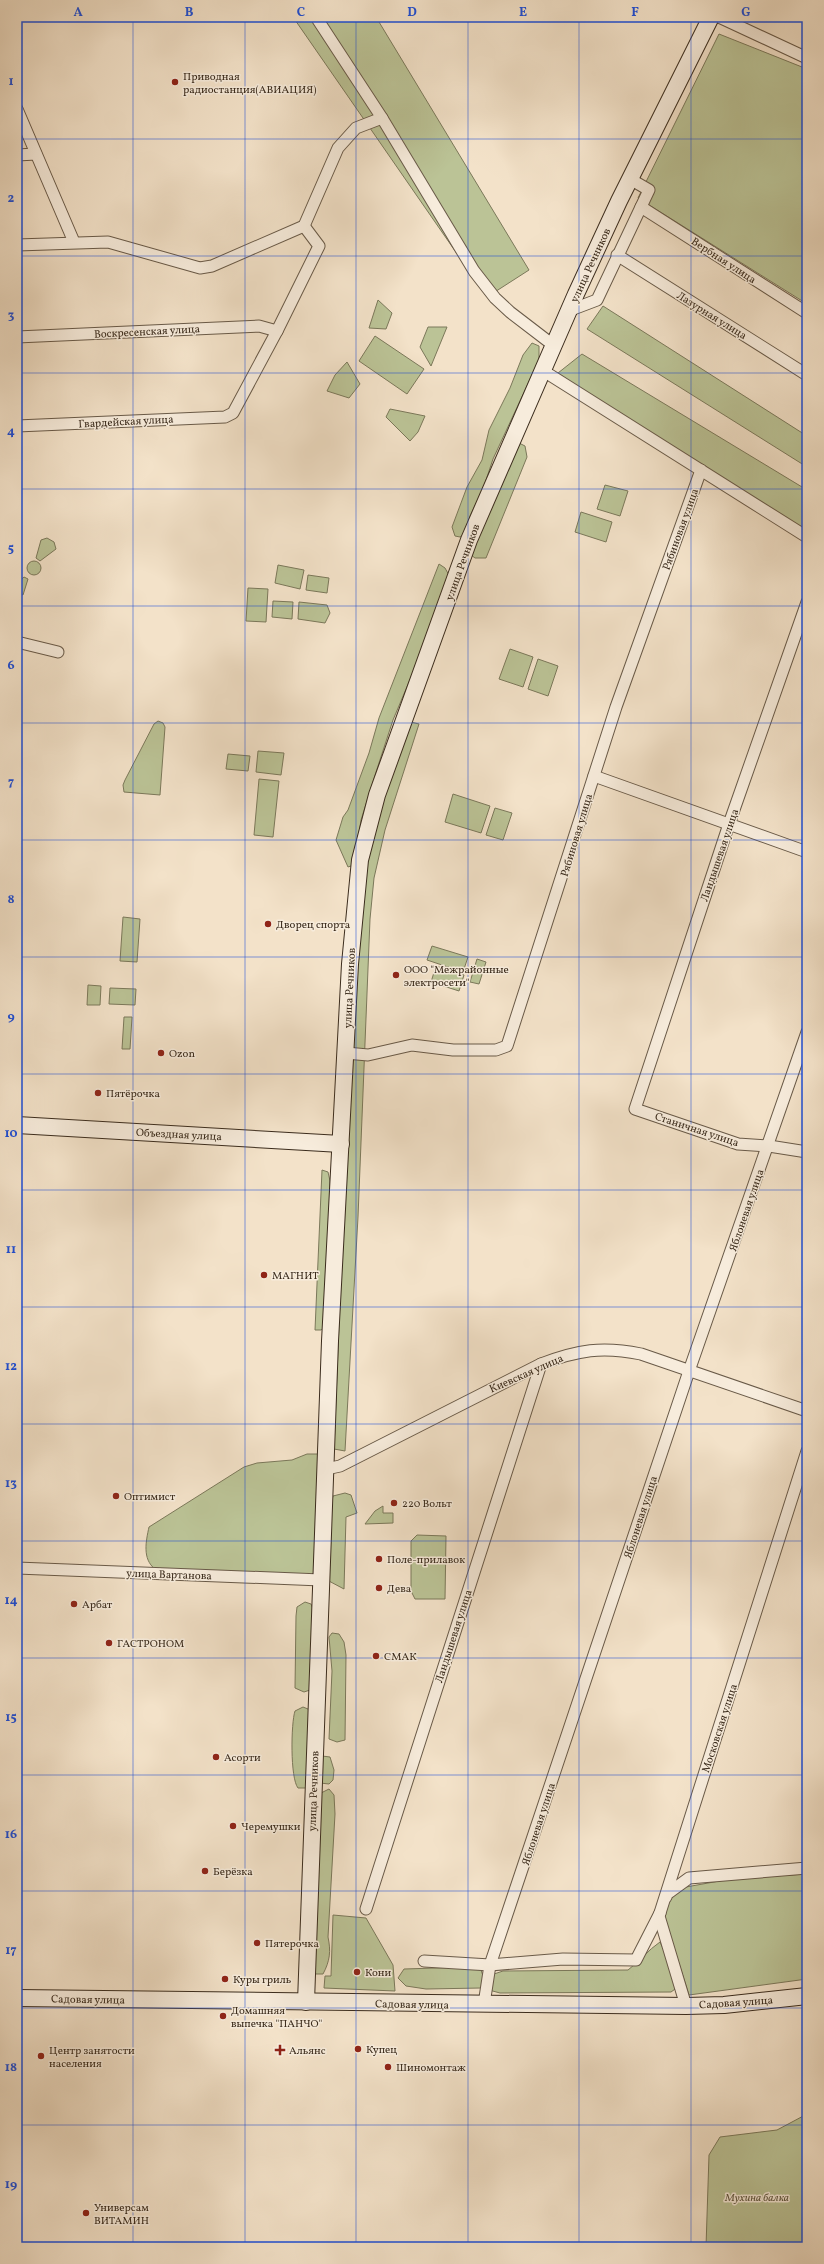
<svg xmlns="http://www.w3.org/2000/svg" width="824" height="2264" viewBox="0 0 824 2264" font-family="Vollkorn,serif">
	<rect width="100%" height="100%" fill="#f3e2c9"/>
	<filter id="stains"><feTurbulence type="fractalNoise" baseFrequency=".005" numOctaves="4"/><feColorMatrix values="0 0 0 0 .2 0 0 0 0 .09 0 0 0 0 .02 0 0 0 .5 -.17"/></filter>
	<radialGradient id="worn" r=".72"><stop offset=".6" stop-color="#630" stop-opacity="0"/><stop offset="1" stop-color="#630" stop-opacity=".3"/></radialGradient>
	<!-- green -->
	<g fill="#bbc396" stroke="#7b785a">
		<path d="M293 17H376L529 270 487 297Z"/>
		<path d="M719 34 807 69V304L638 198Z"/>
		<path d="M378 300 392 313 386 329 369 328Z"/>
		<path d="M603 306 807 436V467L587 329Z"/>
		<path d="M428 327H447L431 366 420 347Z"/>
		<path d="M375 336 424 369 407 394 359 361Z"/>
		<path d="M532 343 539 346V360L493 459 483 489 470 516 464 535 460 537 455 536 452 527 467 487 482 460 489 430 510 388 523 355Z"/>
		<path d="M582 354 807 490V536L606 406 558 373Z"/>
		<path d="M347 362 360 384 349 398 327 391 335 375Z"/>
		<path d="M390 409 425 416 418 432 410 441 386 417Z"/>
		<path d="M517 442 525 446 527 457 486 558H475L471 555Z"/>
		<path d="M605 485 628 491 620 516 597 509Z"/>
		<path d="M581 512 612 522 606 542 575 532Z"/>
		<path d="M47 538 54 542 56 549 40 561 36 558 41 540Z"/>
		<circle cx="34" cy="568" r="7"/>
		<path d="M439 564 445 568 450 577 433 625 393 720 377 769 361 820 354 865 348 867 336 840 343 817 348 810 369 753 379 718Z"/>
		<path d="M278 565 304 570 300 589 275 583Z"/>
		<path d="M308 575 329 578 327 593 306 590Z"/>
		<path d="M24 577 28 579 23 595 17 593V583Z"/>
		<path d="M248 588 268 589 266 622 246 621Z"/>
		<path d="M273 601 293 602 292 619 272 617Z"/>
		<path d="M299 602 327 605 330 613 325 623 298 619Z"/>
		<path d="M510 649 533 657 523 687 499 679Z"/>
		<path d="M538 659 558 666 548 696 528 689Z"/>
		<path d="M158 721 163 723 165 727 160 795 124 792 123 785 125 780 154 724Z"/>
		<path d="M407 721 419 724 385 830 374 878 370 919 358 1217 345 1451 334 1449 352 1000 363 870Z"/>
		<path d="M258 751 284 753 281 775 256 772Z"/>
		<path d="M228 754 250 756 248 771 226 769Z"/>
		<path d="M259 779 279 781 273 837 254 835Z"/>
		<path d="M453 794 490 806 481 833 445 822Z"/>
		<path d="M495 808 512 813 503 840 486 835Z"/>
		<path d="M123 917 140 919 137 962 120 961Z"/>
		<path d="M432 946 468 957 463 972 427 960Z"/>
		<path d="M477 959 486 962 479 984 470 982Z"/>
		<path d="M436 966 464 975 459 991 431 982Z"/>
		<path d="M88 985 101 986 100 1005H87Z"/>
		<path d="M110 988 136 989 135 1005 109 1004Z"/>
		<path d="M124 1017H132L130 1049H122Z"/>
		<path d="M322 1170 328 1172 330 1181 331 1211 327 1326 321 1330H315Z"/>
		<path d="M307 1454H323L317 1576 155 1569C142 1559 146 1541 149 1527L244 1467 257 1463 292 1460Z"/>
		<path d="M345 1493 351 1495 357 1513 346 1517 344 1589 327 1580 331 1504 333 1496Z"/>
		<path d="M383 1506V1513H393V1523L365 1524 375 1511Z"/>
		<path d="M417 1535 446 1536 445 1599H415L411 1591V1541Z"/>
		<path d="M305 1602 311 1604 313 1609 310 1690 304 1692 295 1688 296 1616 297 1607Z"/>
		<path d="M332 1633 339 1634 344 1642 346 1655 345 1740 337 1742 329 1739 332 1671 329 1637Z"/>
		<path d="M303 1707 308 1709 311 1713 306 1788H298C290 1778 291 1723 295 1711Z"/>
		<path d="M322 1756 330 1757 334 1770 333 1780 329 1784 320 1783Z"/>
		<path d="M329 1789 334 1795 335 1814 328 1937C331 1951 330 1961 323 1974H316L312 1969 321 1793Z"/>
		<path d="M807 1874V1979L689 1995 663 1913 673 1896 686 1887 736 1878Z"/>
		<path d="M333 1915 366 1918 393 1965 395 1991 324 1988 325 1976H331Z"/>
		<path d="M660 1942 670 1963 678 1987 671 1992 500 1993 489 1990 494 1974 503 1971 628 1970C640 1961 648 1950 660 1942Z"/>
		<path d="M466 1967 481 1970 484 1979 481 1988 426 1989 406 1986 398 1978 404 1969Z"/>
		<path d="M807 2114V2247H706L709 2155 720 2137 777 2130Z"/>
	</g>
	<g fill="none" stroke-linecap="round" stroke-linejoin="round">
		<!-- street casing -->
		<g stroke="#695a48" stroke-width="13">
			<g id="street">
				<path d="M316 17 382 118 474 271 495 298 510 312 553 345"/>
				<path d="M719 17 807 58"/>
				<path d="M17 109 74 242"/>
				<path d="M17 155 36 154"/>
				<path d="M641 207 807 313"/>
				<path d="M17 245 108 242 200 268 212 266 304 226 338 148 356 128 382 118"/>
				<path d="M617 255 807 375"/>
				<path d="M568 311 597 300 649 190 630 179"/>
				<path d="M17 337 259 326 277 331"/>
				<path d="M542 370 807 537"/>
				<path d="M17 426 225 417 233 413 277 331 319 246 304 226"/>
				<path d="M807 602 729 824 635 1109 738 1144 769 1146 807 1152"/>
				<path d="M17 642 58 652"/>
				<path d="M594 776 807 852"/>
				<path d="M346 1053 368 1055 412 1045 453 1050H496L507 1046 616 707 701 470"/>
				<path d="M326 1469 340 1466 541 1364C578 1350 602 1346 641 1354L807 1411"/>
				<path d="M17 1568 321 1580"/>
				<path d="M666 1897 667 1894 689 1878 807 1868"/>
				<path d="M366 1909 541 1364"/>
				<path d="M424 1961 490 1965 563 1959 636 1960 660 1913"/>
				<path d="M484 2004 490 1965 689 1371 807 1032"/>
				<path d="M686 2006 659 1916 807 1451"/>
			</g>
		</g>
		<!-- secondary casing -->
		<g stroke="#3b2c1d" stroke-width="18">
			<g id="secondary">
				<path d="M17 1125 341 1144"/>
				<path d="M17 1998 686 2006 724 2005 807 1996"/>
				<path d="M306 2002 330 1341 350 964 360 860 377 795 469 540 576 294 619 201 711 17"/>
			</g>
		</g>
		<!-- street -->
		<use href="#street" stroke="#f7ecdc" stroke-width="11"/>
		<!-- secondary -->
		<use href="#secondary" stroke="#f7ecdc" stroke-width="16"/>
	</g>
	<!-- grid -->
	<path fill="none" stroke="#1d4ed8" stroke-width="1" stroke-opacity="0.55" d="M133 17V2247M245 17V2247M356 17V2247M468 17V2247M579 17V2247M691 17V2247M17 139H807M17 256H807M17 373H807M17 489H807M17 606H807M17 723H807M17 840H807M17 957H807M17 1074H807M17 1190H807M17 1307H807M17 1424H807M17 1541H807M17 1658H807M17 1775H807M17 1891H807M17 2008H807M17 2125H807"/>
	<!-- markers -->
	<g fill="#8f2418" stroke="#f7ecdc" stroke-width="1.5">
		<circle cx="175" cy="82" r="4"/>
		<circle cx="268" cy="924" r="4"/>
		<circle cx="396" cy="975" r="4"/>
		<circle cx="161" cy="1053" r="4"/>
		<circle cx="98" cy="1093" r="4"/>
		<circle cx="264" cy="1275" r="4"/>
		<circle cx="116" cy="1496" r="4"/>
		<circle cx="394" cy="1503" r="4"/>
		<circle cx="379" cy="1559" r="4"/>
		<circle cx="379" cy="1588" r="4"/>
		<circle cx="74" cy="1604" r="4"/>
		<circle cx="109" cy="1643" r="4"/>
		<circle cx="376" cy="1656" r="4"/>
		<circle cx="216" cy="1757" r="4"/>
		<circle cx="233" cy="1826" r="4"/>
		<circle cx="205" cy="1871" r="4"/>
		<circle cx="257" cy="1943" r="4"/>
		<circle cx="357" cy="1972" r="4"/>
		<circle cx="225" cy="1979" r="4"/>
		<circle cx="223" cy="2016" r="4"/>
		<circle cx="358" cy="2049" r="4"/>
		<path d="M278 2044h4v4h4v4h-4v4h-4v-4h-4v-4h4z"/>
		<circle cx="41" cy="2056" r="4"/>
		<circle cx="388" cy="2067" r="4"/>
		<circle cx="86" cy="2213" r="4"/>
	</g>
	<g text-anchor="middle" stroke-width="3" stroke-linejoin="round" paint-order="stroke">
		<!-- poi labels -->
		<g font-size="11" fill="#3b2c1d" stroke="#f7ecdc" text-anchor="start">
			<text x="183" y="80">Приводная<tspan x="183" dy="13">радиостанция(АВИАЦИЯ)</tspan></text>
			<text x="276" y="928">Дворец спорта</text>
			<text x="404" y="973">ООО "Межрайонные<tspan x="404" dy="13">электросети"</tspan></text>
			<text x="169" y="1057">Ozon</text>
			<text x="106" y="1097">Пятёрочка</text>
			<text x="272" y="1279">МАГНИТ</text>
			<text x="124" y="1500">Оптимист</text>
			<text x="402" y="1507">220 Вольт</text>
			<text x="387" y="1563">Поле-прилавок</text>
			<text x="387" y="1592">Дева</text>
			<text x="82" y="1608">Арбат</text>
			<text x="117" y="1647">ГАСТРОНОМ</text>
			<text x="384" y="1660">СМАК</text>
			<text x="224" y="1761">Асорти</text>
			<text x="241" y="1830">Черемушки</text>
			<text x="213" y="1875">Берёзка</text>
			<text x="265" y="1947">Пятерочка</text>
			<text x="365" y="1976">Кони</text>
			<text x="233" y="1983">Куры гриль</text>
			<text x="231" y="2014">Домашняя<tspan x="231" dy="13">выпечка "ПАНЧО"</tspan></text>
			<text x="366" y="2053">Купец</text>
			<text x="49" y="2054">Центр занятости<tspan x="49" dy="13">населения</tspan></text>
			<text x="289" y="2054">Альянс</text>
			<text x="396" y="2071">Шиномонтаж</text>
			<text x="94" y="2211">Универсам<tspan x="94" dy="13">ВИТАМИН</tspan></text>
		</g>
		<!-- street labels -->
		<g font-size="11" fill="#3b2c1d" stroke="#f7ecdc">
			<text transform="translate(724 260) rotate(33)" y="4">Вербная улица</text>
			<text transform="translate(590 265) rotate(-65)" y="4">улица Речников</text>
			<text transform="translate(712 315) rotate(32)" y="4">Лазурная улица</text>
			<text transform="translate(147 331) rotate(-3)" y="4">Воскресенская улица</text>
			<text transform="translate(126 421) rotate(-3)" y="4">Гвардейская улица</text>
			<text transform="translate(680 529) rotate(-70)" y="4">Рябиновая улица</text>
			<text transform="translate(462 562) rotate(-70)" y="4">улица Речников</text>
			<text transform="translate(576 835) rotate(-73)" y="4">Рябиновая улица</text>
			<text transform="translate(719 855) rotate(-71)" y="4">Ландышевая улица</text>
			<text transform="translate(349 988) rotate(-87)" y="4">улица Речников</text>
			<text transform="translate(697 1129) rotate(18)" y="4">Станичная улица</text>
			<text transform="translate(179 1134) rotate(3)" y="4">Объездная улица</text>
			<text transform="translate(746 1210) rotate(-71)" y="4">Яблоневая улица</text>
			<text transform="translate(526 1373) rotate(-24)" y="4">Киевская улица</text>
			<text transform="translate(640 1517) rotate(-72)" y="4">Яблоневая улица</text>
			<text transform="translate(169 1574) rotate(2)" y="4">улица Вартанова</text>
			<text transform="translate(453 1636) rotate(-72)" y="4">Ландышевая улица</text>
			<text transform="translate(719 1728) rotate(-72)" y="4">Московская улица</text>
			<text transform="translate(313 1791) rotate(-88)" y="4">улица Речников</text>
			<text transform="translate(538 1824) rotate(-72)" y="4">Яблоневая улица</text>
			<text transform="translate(88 1999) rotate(1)" y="4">Садовая улица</text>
			<text transform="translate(736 2002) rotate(-4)" y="4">Садовая улица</text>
			<text transform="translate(412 2004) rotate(1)" y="4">Садовая улица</text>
		</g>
		<!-- park labels -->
		<g font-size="11" font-style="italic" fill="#5b523b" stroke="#f7ecdc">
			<text x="757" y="2201">Мухина балка</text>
		</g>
	</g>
	<!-- margin -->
	<rect width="824" height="2264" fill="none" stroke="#f3e2c9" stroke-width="44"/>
	<rect x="22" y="22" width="780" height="2220" fill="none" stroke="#1d4ed8" stroke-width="1.5"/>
	<g font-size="13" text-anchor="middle" font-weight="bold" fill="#1d4ed8">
		<text x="78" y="16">A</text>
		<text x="189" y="16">B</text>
		<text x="301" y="16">C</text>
		<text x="412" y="16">D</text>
		<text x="523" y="16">E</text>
		<text x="635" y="16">F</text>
		<text x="746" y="16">G</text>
		<text x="11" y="85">1</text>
		<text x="11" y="202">2</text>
		<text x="11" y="319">3</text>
		<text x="11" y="435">4</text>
		<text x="11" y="552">5</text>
		<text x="11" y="669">6</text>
		<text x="11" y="786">7</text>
		<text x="11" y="903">8</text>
		<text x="11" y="1020">9</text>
		<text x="11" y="1137">10</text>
		<text x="11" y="1253">11</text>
		<text x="11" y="1370">12</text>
		<text x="11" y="1487">13</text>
		<text x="11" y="1604">14</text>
		<text x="11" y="1721">15</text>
		<text x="11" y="1838">16</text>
		<text x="11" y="1954">17</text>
		<text x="11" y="2071">18</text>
		<text x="11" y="2188">19</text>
	</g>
	<rect width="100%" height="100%" filter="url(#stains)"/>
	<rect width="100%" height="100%" fill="url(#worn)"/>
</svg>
